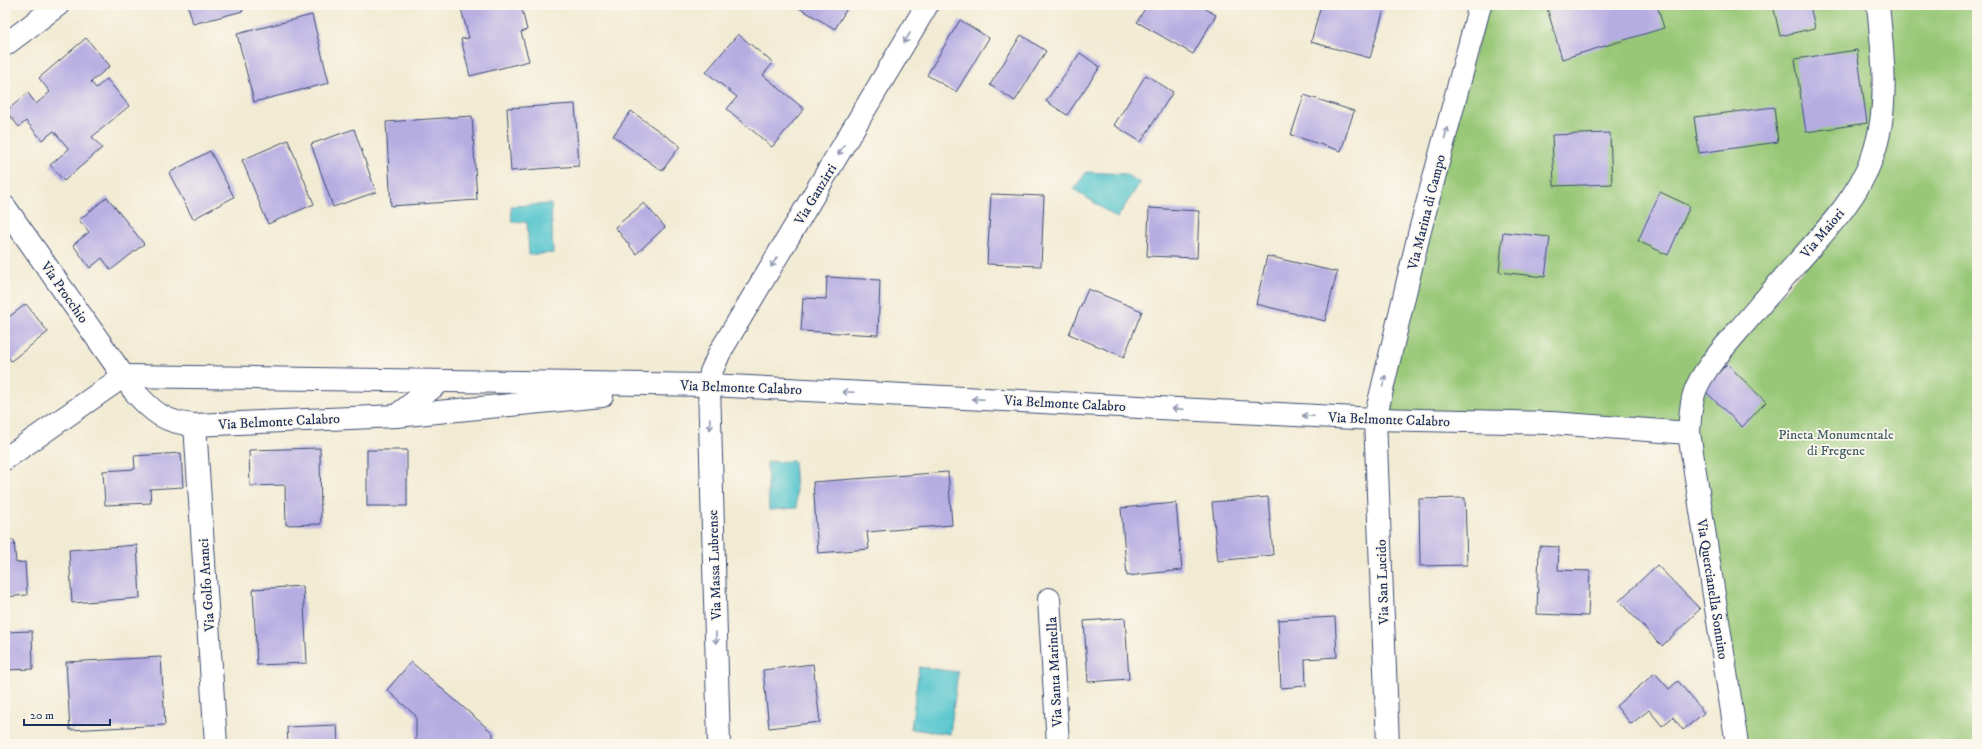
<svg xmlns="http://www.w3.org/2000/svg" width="1982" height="749" viewBox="0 0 1982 749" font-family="'IM FELL DW Pica',serif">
	<rect width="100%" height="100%" fill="#fbf7ec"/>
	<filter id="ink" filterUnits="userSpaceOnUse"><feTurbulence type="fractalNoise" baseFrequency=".025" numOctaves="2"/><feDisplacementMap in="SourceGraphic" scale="8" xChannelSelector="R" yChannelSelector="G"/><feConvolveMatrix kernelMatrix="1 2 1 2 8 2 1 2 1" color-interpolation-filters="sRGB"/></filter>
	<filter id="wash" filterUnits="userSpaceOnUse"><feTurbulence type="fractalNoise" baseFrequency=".012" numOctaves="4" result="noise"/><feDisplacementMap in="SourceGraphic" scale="16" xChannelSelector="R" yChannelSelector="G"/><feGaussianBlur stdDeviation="0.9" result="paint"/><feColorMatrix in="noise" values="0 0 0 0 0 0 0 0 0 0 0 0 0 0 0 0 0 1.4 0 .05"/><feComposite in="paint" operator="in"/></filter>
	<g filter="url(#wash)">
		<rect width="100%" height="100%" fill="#f2ebd4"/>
		<!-- green -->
		<g fill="#98c877" stroke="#5a7c6a">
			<path d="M1488 5H1875L1872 158 1709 367 1689 433 1375 419Z"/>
			<path d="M1887 5H1977V744H1743L1693 433 1699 392 1861 202Z"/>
		</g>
		<!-- water -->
		<g fill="#58c6ce" stroke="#3a7a96">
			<path d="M1086 172 1125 174 1140 183 1117 218 1074 189Z"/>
			<path d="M551 204 553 253 529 255 527 222H512L511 206Z"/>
			<path d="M794 461 797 508 769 510 767 462Z"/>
			<path d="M919 667 958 672 950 734 911 729Z"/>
		</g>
		<g id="blocks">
			<!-- building -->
			<g fill="#b5ace2">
				<path d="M188 5H241L243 11 193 24Z"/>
				<path d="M460 5H521L527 30 521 32 529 61 470 76 461 39 469 38Z"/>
				<path d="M794 5H849L835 29Z"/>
				<path d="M1147 5H1199L1216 15 1193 54 1137 22Z"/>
				<path d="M1321 5 1385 6 1370 58 1311 42Z"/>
				<path d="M1555 5H1657L1664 28 1562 59 1547 8Z"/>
				<path d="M1773 5H1810L1815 28 1780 36Z"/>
				<path d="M312 15 329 83 254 102 237 34Z"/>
				<path d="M960 20 989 38 956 92 927 75Z"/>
				<path d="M738 34 773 63 763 75 804 109 772 147 727 109 737 97 706 72Z"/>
				<path d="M1021 35 1046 51 1015 101 990 85Z"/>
				<path d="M86 38 110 66 91 82 96 88 107 79 129 106 92 137 102 148 64 181 50 165 69 149 54 131 42 140 26 121 19 127 6 111 28 93 36 104 50 92 39 78Z"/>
				<path d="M1857 50 1867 123 1806 132 1795 59Z"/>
				<path d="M1080 53 1100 67 1067 115 1046 101Z"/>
				<path d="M1146 75 1173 92 1141 142 1114 125Z"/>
				<path d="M1304 95 1354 111 1341 151 1291 135Z"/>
				<path d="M575 104 579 166 511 171 507 108Z"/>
				<path d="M1774 107 1778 142 1699 153 1694 117Z"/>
				<path d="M631 111 680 146 662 171 613 136Z"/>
				<path d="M472 116 477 200 391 206 386 122Z"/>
				<path d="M354 129 376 192 333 207 311 144Z"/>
				<path d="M1610 133 1612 184 1554 186 1552 135Z"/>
				<path d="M288 140 314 204 268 224 242 160Z"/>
				<path d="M210 151 234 197 193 219 169 173Z"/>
				<path d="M1660 192 1690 206 1668 255 1638 241Z"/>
				<path d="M991 194 1044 196 1041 266 987 264Z"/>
				<path d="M107 197 144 244 111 270 102 258 90 268 73 245 89 232 79 220Z"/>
				<path d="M644 203 665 227 636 254 615 227Z"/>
				<path d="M1149 208 1199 211 1197 258 1147 256Z"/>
				<path d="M1503 232 1550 237 1545 277 1499 272Z"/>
				<path d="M1267 256 1337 272 1325 321 1256 304Z"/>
				<path d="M827 277 880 280 878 335 801 331 803 298 826 299Z"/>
				<path d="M1088 289 1142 311 1124 357 1069 334Z"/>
				<path d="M26 304 48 332 11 361 5 352V320Z"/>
				<path d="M1727 364 1766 402 1742 427 1703 389Z"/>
				<path d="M320 448 321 524 286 525 285 485 250 486 249 450Z"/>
				<rect x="367" y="450" width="40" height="56"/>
				<path d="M181 453 183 487 150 489 151 503 105 505 103 471 135 469 134 456Z"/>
				<path d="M948 472 952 525 867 532 869 549 818 553 813 482Z"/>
				<path d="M1268 497 1273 555 1218 561 1212 502Z"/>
				<path d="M1465 498 1467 565 1420 566 1419 499Z"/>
				<path d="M1176 503 1182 570 1127 576 1121 508Z"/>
				<path d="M14 540 16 563 25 562 27 595 5 597V541Z"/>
				<path d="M137 545 140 598 72 603 69 550Z"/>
				<path d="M1539 546 1559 547 1558 570 1590 571 1588 616 1537 614Z"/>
				<path d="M1657 565 1700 609 1662 646 1619 601Z"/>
				<path d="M303 586 307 663 257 665 253 589Z"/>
				<path d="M1335 617 1337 657 1305 659 1306 686 1281 688 1278 620Z"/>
				<path d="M1125 618 1129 679 1088 682 1084 621Z"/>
				<path d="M32 631 33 669 5 670V632Z"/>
				<path d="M161 657 165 725 70 730 66 662Z"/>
				<path d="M411 662 493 733V744H416V716L387 690Z"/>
				<path d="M813 664 820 722 769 728 763 670Z"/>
				<path d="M1655 673 1669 689 1678 681 1704 713 1683 730 1673 717 1662 726 1649 710 1631 724 1616 706Z"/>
				<path d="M337 725 338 744H288L287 727Z"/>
			</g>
		</g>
	</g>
	<g filter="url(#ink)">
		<use href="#blocks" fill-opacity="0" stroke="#3b4b70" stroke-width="1"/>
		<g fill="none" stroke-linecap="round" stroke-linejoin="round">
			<!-- minor casing -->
			<g stroke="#3b4b70" stroke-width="24">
				<g id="minor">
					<path d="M5 45 58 5"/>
					<path d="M5 207 134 391C153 413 166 423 195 425L396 416 441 381"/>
					<path d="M396 416 602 396"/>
					<path d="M195 425 216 744"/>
					<path d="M5 459 124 376 709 385 1375 419 1552 423 1689 433"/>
					<path d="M1049 599 1058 744"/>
					<path d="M719 744 709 385 711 372 720 352 927 5"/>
					<path d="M1388 744 1375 419 1419 234 1480 5"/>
					<path d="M1737 744 1689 433C1690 419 1690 405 1695 391 1703 370 1722 350 1737 332 1757 309 1776 286 1797 263 1825 231 1857 199 1872 158 1890 110 1883 55 1878 5"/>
				</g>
			</g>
			<!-- minor -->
			<use href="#minor" stroke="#fff" stroke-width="22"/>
		</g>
		<!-- one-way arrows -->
		<defs><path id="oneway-shaft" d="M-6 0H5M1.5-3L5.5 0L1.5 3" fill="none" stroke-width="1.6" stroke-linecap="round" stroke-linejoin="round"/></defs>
		<g stroke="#8d97ae">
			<use href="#oneway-shaft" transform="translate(907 38) rotate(121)"/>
			<use href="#oneway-shaft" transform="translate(1446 133) rotate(-75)"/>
			<use href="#oneway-shaft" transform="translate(841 150) rotate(121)"/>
			<use href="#oneway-shaft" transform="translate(774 262) rotate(121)"/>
			<use href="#oneway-shaft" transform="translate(1384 381) rotate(-76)"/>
			<use href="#oneway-shaft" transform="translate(848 392) rotate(-177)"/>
			<use href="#oneway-shaft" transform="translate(978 399) rotate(-177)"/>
			<use href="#oneway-shaft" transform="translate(1178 409) rotate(-177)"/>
			<use href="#oneway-shaft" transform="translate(1308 416) rotate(-177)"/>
			<use href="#oneway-shaft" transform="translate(710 424) rotate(88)"/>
			<use href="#oneway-shaft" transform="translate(716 638) rotate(88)"/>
		</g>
	</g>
	<g text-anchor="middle" stroke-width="3.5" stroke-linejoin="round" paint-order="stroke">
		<!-- street labels -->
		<g font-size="14" fill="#1b2f5e" stroke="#fbf7ec">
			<text transform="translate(815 194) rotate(-59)" y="5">Via Ganzirri</text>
			<text transform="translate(1426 212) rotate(-76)" y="5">Via Marina di Campo</text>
			<text transform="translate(1822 233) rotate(-50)" y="5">Via Maiori</text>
			<text transform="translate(65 292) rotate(55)" y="5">Via Procchio</text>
			<text transform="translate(741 387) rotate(2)" y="5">Via Belmonte Calabro</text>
			<text transform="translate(1065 403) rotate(3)" y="5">Via Belmonte Calabro</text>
			<text transform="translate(1389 419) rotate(2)" y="5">Via Belmonte Calabro</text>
			<text transform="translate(279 421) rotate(-3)" y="5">Via Belmonte Calabro</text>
			<text transform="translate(714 565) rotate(-92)" y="5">Via Massa Lubrense</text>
			<text transform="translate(1382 582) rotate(-92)" y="5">Via San Lucido</text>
			<text transform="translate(206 585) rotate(-94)" y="5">Via Golfo Aranci</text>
			<text transform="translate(1713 589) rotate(81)" y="5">Via Quercianella Sonnino</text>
			<text transform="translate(1054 672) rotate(-93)" y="5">Via Santa Marinella</text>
		</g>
		<!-- park labels -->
		<g font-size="14" fill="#405d66" stroke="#fbf7ec">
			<text x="1836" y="439">Pineta Monumentale<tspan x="1836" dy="16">di Fregene</tspan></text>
		</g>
	</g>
	<!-- margin -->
	<rect width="1982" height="749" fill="none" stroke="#fbf7ec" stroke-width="20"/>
	<!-- scale -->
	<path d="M24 719v6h86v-6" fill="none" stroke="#1b2f5e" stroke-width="2"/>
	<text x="30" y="719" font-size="12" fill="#1b2f5e" stroke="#fbf7ec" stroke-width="3" paint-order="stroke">20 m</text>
</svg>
